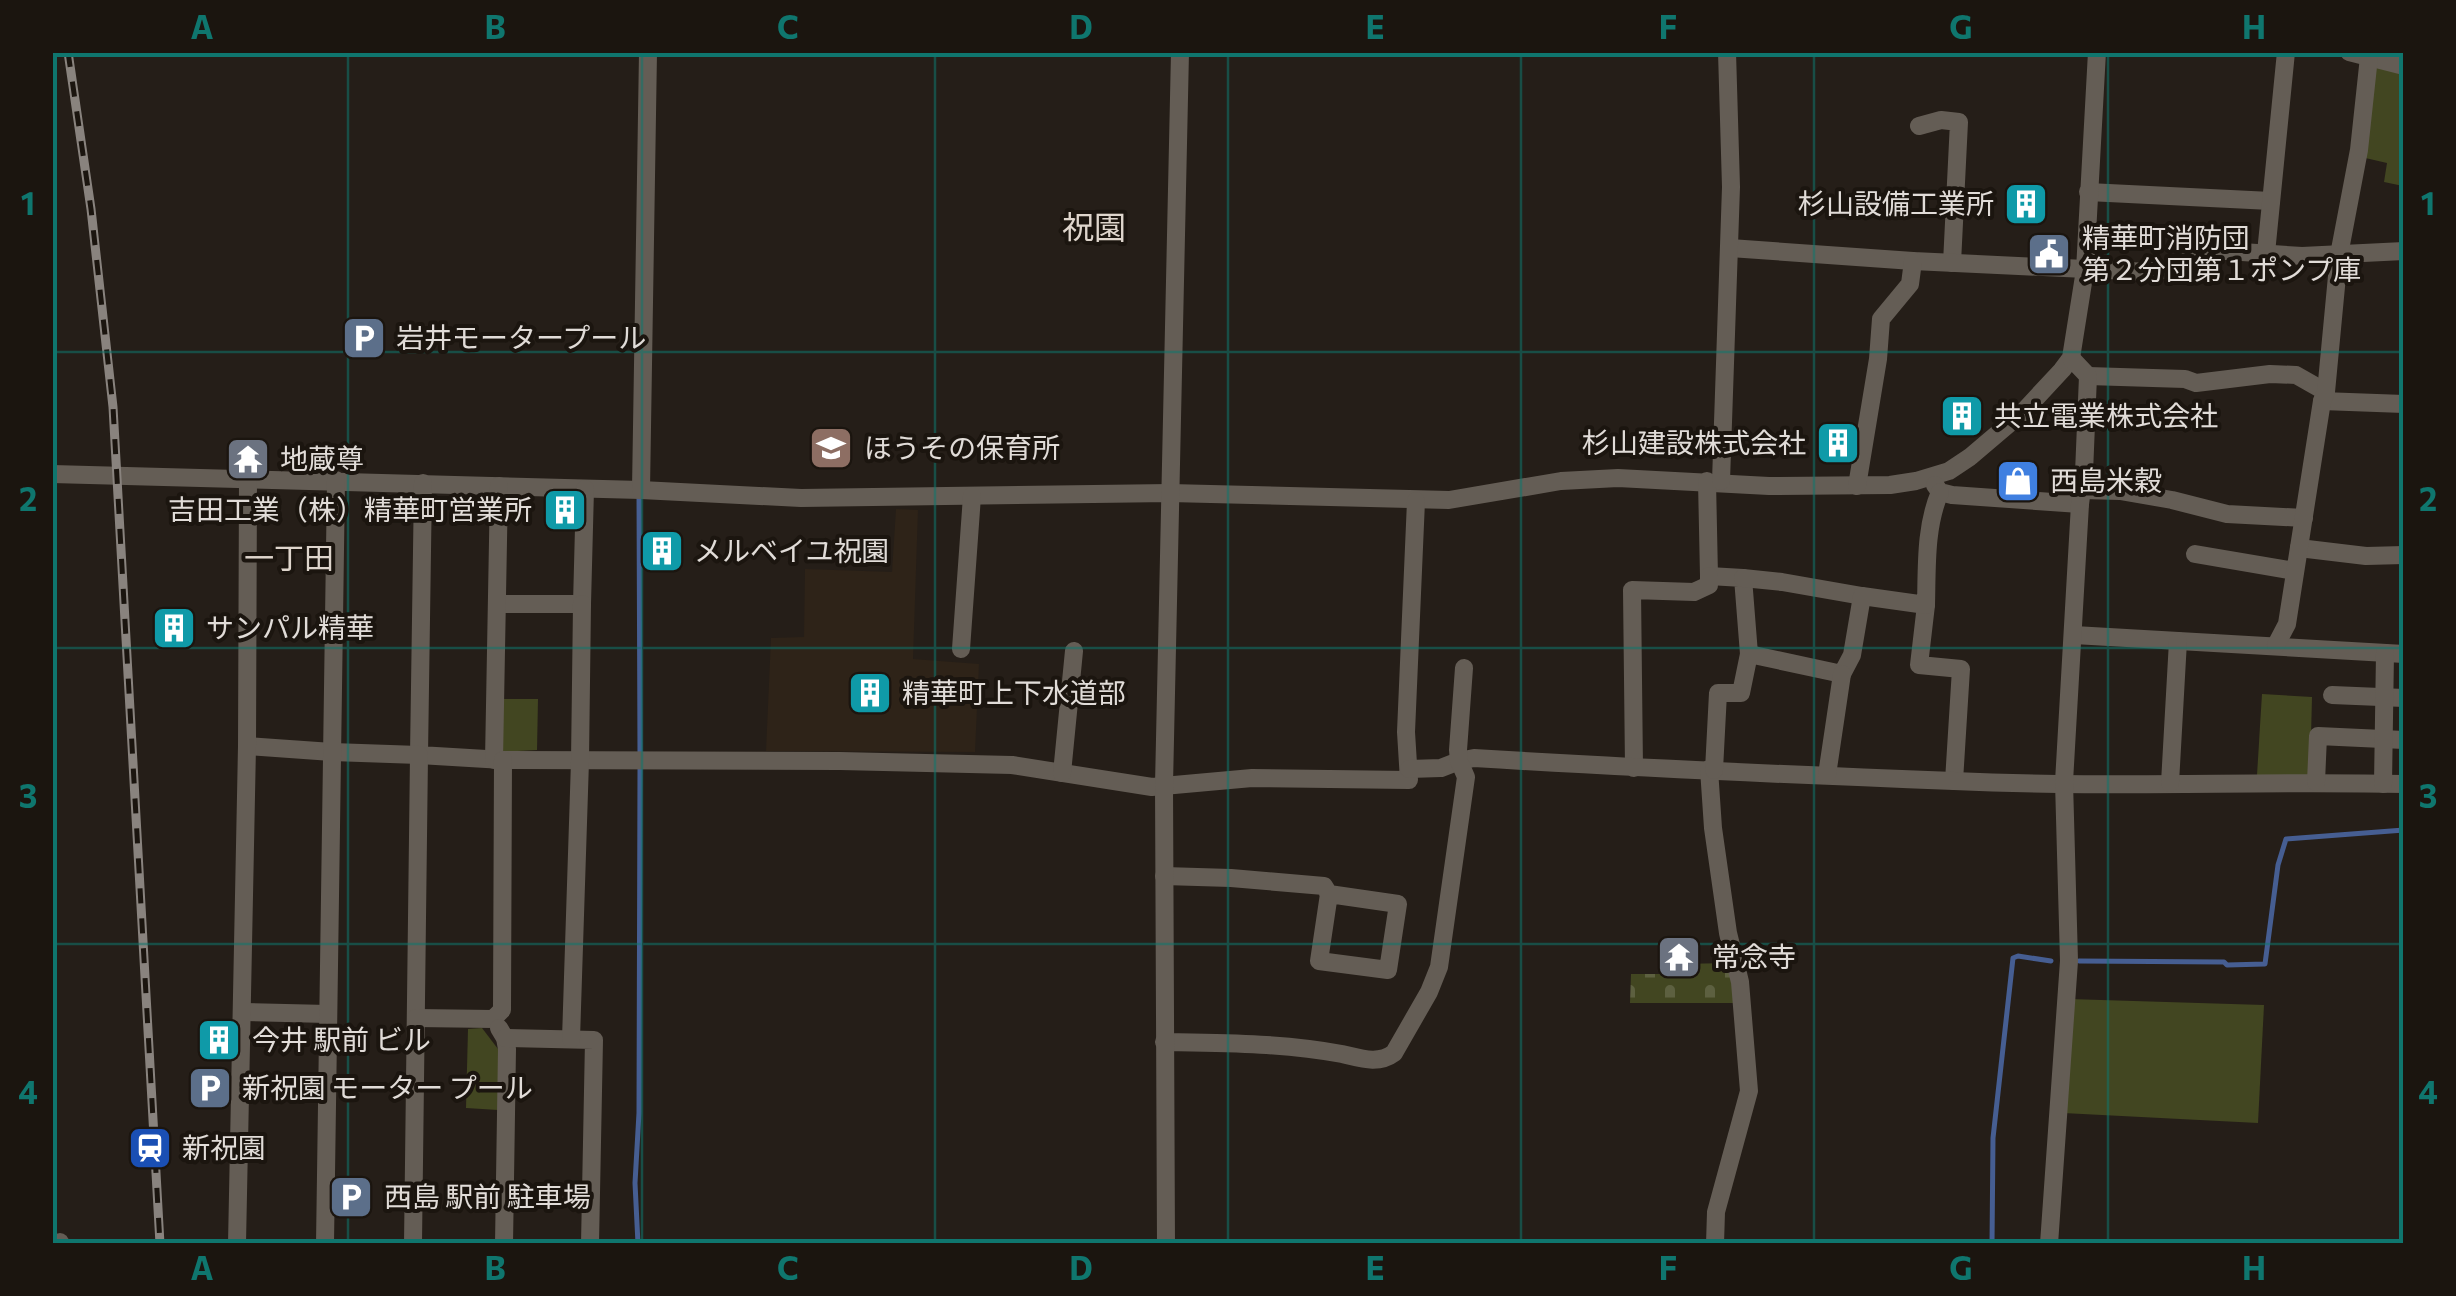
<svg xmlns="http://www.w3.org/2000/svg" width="2456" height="1296" viewBox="0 0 2456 1296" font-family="Commissioner,'Noto Sans JP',sans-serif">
	<defs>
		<pattern id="cemetery-stones" width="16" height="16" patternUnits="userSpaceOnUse" patternTransform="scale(2.5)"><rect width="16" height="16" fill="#424621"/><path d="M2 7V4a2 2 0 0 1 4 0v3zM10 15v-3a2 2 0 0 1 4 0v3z" fill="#5d6040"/></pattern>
	</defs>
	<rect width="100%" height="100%" fill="#251e18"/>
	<!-- built -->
	<path fill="#2e2318" d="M896 509 918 510 913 659 979 664 975 752 766 751 771 638 804 637 805 569 892 572Z"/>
	<!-- green -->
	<g fill="#424621">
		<path d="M2375 65 2403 73V186L2384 182 2387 163 2361 157Z"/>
		<path d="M2262 694 2312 697 2310 776 2257 775Z"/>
		<path d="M499 699H538L537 750 498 752Z"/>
		<path d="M2069 999 2264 1005 2258 1123 2063 1113Z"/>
		<path d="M482 1028 498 1049V1110L466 1108 468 1029Z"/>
	</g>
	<!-- cemetery -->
	<path fill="url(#cemetery-stones)" d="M1732 963 1735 1003H1630L1631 974H1679V964Z"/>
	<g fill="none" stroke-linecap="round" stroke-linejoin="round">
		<!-- stream -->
		<g stroke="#465e92" stroke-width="5">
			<path d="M639 492 640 756"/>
			<path d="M2079 961 2224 962 2227 965 2265 964 2278 865 2286 839 2404 830"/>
			<path d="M638 1244 635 1183 639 1113 640 767"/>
			<path d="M1992 1244 1993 1138 2013 958 2018 956 2051 961"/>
		</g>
		<!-- minor -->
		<g stroke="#645d55" stroke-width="18">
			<path d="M2349 52 2404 66"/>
			<path d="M1919 126 1941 120 1959 122 1952 263"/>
			<path d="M2088 192 2271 201"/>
			<path d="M1730 248 1913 261 2149 272 2171 269 2211 250 2302 256 2404 251"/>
			<path d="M2266 253 2286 52"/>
			<path d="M2088 376 2185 379 2196 383 2270 374 2296 375 2326 392"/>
			<path d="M2322 401 2404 404"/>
			<path d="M52 474 641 490 801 498 1170 493 1449 500 1561 481 1618 478 1769 486 1890 485 1916 481 1949 471 1970 457 2023 412 2062 370 2071 358 2085 270 2097 52"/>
			<path d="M1707 481 1709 576 1743 578 1749 654"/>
			<path d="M1721 481 1731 187 1727 52"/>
			<path d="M423 483 419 755 503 760 840 761 1012 765 1152 787 1252 778 1409 780 1406 732 1416 501"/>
			<path d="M1935 485 1940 492 1952 495 2080 504"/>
			<path d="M1857 486 1878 359 1881 319 1910 284 1913 261"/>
			<path d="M641 490 648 52"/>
			<path d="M2083 490 2120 491 2172 500 2227 514 2304 518"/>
			<path d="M2299 548 2366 556 2404 555"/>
			<path d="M2195 554 2295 571"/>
			<path d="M1743 578 1782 582 1862 596"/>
			<path d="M497 604H582L585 489"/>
			<path d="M1926 605 1919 665 1961 669 1954 781"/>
			<path d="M2074 635 2404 654"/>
			<path d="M2276 645 2287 624 2322 401 2326 392 2339 255 2359 150 2369 57"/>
			<path d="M961 649 972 496"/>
			<path d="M2332 695 2404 698"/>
			<path d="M247 746 332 752 419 755 413 1244"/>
			<path d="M494 760 499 486"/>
			<path d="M1634 768 1632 590 1694 592 1709 585V576"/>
			<path d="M1409 769 1441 768 1459 761 1474 758C1634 768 1794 775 1954 781 2103 788 2254 781 2404 784"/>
			<path d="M1709 769 1713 828 1728 933 1740 982 1749 1091 1716 1212 1715 1244"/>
			<path d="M1714 770 1718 693H1741L1749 654 1842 674 1852 655 1862 596 1926 605C1927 567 1925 527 1940 492"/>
			<path d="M1062 773 1074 651"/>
			<path d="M1827 775 1842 674"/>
			<path d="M2316 782 2318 736 2404 740"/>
			<path d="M2170 783 2178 641"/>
			<path d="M2383 784 2385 653"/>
			<path d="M1164 876 1231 878 1324 886 1329 894 1319 961 1388 970 1398 904 1329 894"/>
			<path d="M242 1012 328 1014"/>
			<path d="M416 1018 493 1019 502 1010 503 760"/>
			<path d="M499 1028 505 1038 507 1049 504 1244"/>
			<path d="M505 1038 594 1040 590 1244"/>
			<path d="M571 1039 580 761 582 604"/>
			<path d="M1164 1042C1224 1043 1283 1043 1342 1054 1360 1058 1378 1065 1394 1053L1429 992 1439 967 1466 777 1459 761 1458 750 1464 668"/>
			<path d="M60 1242V1244"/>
			<path d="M237 1244 247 746 248 478"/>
			<path d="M325 1244 336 480"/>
			<path d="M1166 1244 1164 785 1180 52"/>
			<path d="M2049 1244 2069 961 2064 782 2080 504 2084 473 2088 376 2071 358"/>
		</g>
		<!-- rail casing -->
		<g stroke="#89837e" stroke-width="9">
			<path id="rail" d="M68 52 91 209 113 407 160 1244"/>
		</g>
		<!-- rail -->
		<use href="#rail" stroke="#1b150f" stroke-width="5" stroke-dasharray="15" stroke-linecap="butt"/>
	</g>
	<!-- grid -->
	<path fill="none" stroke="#0f766e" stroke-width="2.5" stroke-opacity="0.55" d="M348 52V1244M642 52V1244M935 52V1244M1228 52V1244M1521 52V1244M1814 52V1244M2108 52V1244M52 352H2404M52 648H2404M52 944H2404"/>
	<!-- icons -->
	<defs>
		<g id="building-square" transform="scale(2.25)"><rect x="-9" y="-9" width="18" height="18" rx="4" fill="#0f9aa8" stroke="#1b150f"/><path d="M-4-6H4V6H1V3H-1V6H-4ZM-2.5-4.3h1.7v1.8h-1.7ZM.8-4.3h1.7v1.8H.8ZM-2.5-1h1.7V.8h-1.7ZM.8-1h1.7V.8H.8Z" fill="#fff"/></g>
		<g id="civic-square" transform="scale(2.25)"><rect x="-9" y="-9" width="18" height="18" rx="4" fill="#5c6f8a" stroke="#1b150f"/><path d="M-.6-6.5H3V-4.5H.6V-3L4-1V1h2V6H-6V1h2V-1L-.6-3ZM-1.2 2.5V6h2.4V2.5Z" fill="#fff"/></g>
		<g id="parking-square" transform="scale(2.25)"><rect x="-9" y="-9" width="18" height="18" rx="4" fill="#5c6f8a" stroke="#1b150f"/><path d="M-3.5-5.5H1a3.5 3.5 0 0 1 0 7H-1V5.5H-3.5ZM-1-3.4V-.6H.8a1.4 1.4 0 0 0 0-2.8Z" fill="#fff"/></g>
		<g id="school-square" transform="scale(2.25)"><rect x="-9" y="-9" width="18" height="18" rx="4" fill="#8d6e63" stroke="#1b150f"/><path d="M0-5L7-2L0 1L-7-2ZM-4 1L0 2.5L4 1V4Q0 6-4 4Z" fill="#fff"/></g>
		<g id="temple-square" transform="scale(2.25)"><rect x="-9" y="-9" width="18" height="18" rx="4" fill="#6b7280" stroke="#1b150f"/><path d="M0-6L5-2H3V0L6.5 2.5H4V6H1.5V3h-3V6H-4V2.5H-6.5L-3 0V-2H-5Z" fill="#fff"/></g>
		<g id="shop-square" transform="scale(2.25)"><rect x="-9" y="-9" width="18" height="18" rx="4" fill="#3f7fe0" stroke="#1b150f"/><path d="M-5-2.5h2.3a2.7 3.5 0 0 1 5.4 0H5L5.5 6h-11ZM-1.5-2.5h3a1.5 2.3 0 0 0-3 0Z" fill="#fff"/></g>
		<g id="station-square" transform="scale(2.25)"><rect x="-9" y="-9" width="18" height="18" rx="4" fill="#1a4fb4" stroke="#1b150f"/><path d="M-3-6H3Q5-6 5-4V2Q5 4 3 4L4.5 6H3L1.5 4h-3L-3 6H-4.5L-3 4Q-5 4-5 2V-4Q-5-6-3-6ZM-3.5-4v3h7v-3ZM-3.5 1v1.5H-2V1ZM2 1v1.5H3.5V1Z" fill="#fff"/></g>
	</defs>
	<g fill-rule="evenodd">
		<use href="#building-square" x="2026" y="204"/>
		<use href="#civic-square" x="2049" y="254"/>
		<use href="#parking-square" x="364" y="338"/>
		<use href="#building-square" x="1962" y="416"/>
		<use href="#building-square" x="1838" y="443"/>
		<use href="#school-square" x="831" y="448"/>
		<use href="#temple-square" x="248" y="459"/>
		<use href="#shop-square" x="2018" y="481"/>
		<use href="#building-square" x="565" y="510"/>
		<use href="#building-square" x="662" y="551"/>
		<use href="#building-square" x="174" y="628"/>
		<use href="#building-square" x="870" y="693"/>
		<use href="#temple-square" x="1679" y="957"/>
		<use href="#building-square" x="219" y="1040"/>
		<use href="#parking-square" x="210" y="1088"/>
		<use href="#station-square" x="150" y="1148"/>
		<use href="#parking-square" x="351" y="1197"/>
	</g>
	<g text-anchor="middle" stroke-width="8" stroke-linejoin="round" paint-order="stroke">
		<!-- poi labels -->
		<g font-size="28" fill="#e1dcd8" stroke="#1b150f" text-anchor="start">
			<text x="1994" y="214" text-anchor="end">杉山設備工業所</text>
			<text x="2082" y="248">精華町消防団<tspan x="2082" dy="32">第２分団第１ポンプ庫</tspan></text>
			<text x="396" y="348">岩井モータープール</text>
			<text x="1994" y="426">共立電業株式会社</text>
			<text x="1806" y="453" text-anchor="end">杉山建設株式会社</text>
			<text x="864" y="458">ほうその保育所</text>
			<text x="280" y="469">地蔵尊</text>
			<text x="2050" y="491">西島米穀</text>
			<text x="532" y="520" text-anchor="end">吉田工業（株）精華町営業所</text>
			<text x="694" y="561">メルベイユ祝園</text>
			<text x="206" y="638">サンパル精華</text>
			<text x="902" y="703">精華町上下水道部</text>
			<text x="1712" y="967">常念寺</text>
			<text x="252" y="1050">今井 駅前 ビル</text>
			<text x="242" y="1098">新祝園 モーター プール</text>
			<text x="182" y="1158">新祝園</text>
			<text x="384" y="1207">西島 駅前 駐車場</text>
		</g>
		<!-- neighbourhood labels -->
		<g font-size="30" fill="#ded5cc" stroke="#1b150f">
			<text x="289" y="569">一丁田</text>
		</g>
		<!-- quarter labels -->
		<g font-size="32" fill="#ded5cc" stroke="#1b150f">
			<text x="1094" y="239">祝園</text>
		</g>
	</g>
	<!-- border -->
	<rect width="2456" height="1296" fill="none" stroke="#1b150f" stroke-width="110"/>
	<rect x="55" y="55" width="2346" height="1186" fill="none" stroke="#0f766e" stroke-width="4"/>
	<g font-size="32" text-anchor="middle" font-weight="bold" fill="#0f766e">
		<text x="202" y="39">A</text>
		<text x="495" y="39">B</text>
		<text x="788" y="39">C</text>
		<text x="1081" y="39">D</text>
		<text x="1375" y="39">E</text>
		<text x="1668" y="39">F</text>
		<text x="1961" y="39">G</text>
		<text x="2254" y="39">H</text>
		<text x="28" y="215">1</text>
		<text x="2428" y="215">1</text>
		<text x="28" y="511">2</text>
		<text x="2428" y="511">2</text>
		<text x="28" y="808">3</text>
		<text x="2428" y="808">3</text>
		<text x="28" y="1104">4</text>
		<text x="2428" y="1104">4</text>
		<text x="202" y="1280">A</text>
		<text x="495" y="1280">B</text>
		<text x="788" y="1280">C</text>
		<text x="1081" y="1280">D</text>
		<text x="1375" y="1280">E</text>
		<text x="1668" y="1280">F</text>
		<text x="1961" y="1280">G</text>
		<text x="2254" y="1280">H</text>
	</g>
</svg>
